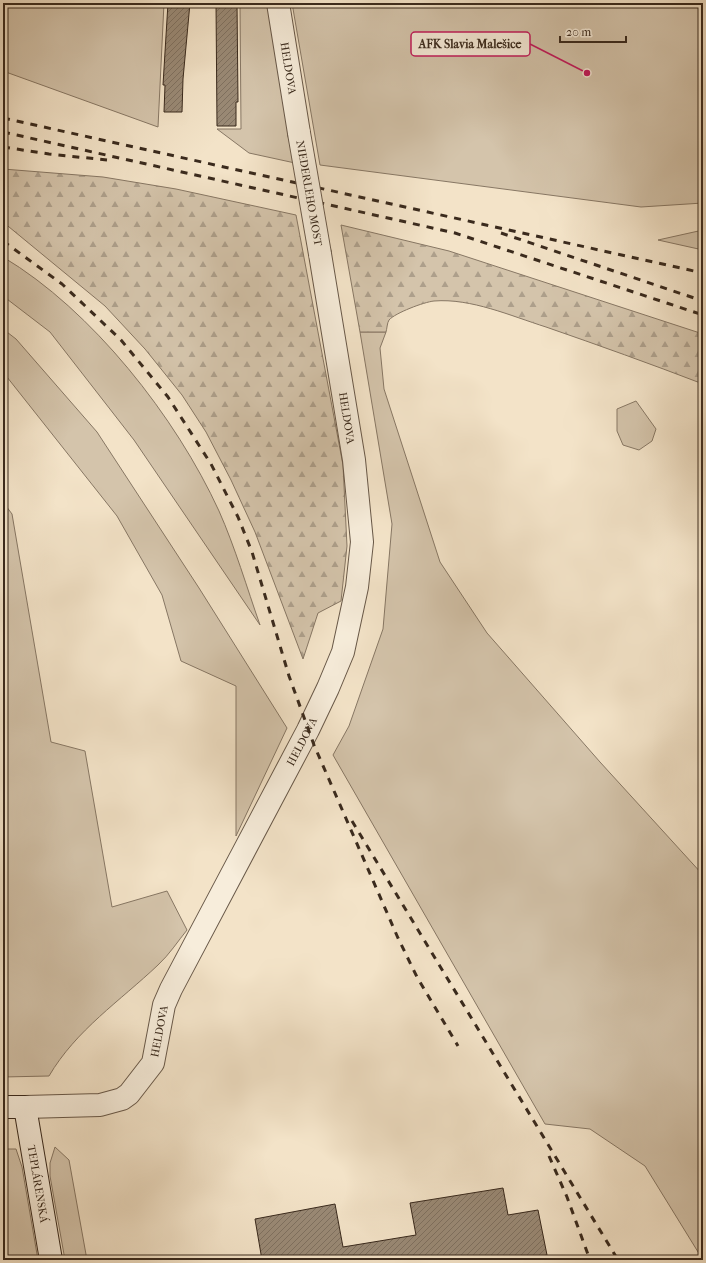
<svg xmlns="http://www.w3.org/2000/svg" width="706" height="1263" viewBox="0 0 706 1263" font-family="'IM FELL French Canon',serif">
	<defs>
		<pattern id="forest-firs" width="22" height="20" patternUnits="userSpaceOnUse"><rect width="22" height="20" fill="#d4c4ab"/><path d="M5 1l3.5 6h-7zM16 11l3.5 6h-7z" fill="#ad9f8b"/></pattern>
		<pattern id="building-hatch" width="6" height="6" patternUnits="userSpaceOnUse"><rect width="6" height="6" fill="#9a8a76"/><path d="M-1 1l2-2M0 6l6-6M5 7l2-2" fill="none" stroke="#7f7160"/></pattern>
	</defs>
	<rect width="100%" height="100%" fill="#f3e3c8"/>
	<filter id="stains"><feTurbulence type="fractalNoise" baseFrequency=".005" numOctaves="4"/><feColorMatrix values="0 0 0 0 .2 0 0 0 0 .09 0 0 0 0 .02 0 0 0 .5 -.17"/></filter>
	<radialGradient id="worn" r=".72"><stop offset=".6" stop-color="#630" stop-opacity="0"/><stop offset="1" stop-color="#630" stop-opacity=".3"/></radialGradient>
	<!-- green -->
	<g fill="#d4c4ab" stroke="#877764">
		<path d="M3 3H164L158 127 3 71Z"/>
		<path d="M240 3H270L295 163 249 153 217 129H241Z"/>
		<path d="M292 3H703V203L641 207 320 165Z"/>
		<path d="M703 230V250L658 240Z"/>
		<path d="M3 257C92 310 176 417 219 511 235 547 247 588 260 625L134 440 50 332 3 296Z"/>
		<path d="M3 329 16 339 97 432 199 588 287 728 236 836V686L181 661 162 595 117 516 3 372Z"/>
		<path d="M360 332H386L380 348 384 389 440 562 487 633 600 762 703 875V1260L645 1166 590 1129 545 1124 333 755 349 726 383 629 392 524Z"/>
		<path d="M636 401 656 429 652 441 639 450 623 445 617 431V409Z"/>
		<path d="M3 502 12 514 51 742 85 751 112 907 167 891 187 930C178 941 169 955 158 965 120 1001 76 1030 49 1076L3 1077Z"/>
		<path d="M55 1147 69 1160 87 1260H65L50 1176V1163Z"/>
		<path d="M3 1149H16L22 1167 38 1260H3Z"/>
	</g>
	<!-- forest -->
	<g fill="url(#forest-firs)" stroke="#877764">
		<path d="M3 169 103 177 176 189 296 215 343 465 347 546 341 601 318 613 303 659 255 532 231 480 206 432 182 395 145 349 105 306 3 222Z"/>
		<path d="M341 225 449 251 703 334V384C651 364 598 345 546 327 511 316 471 298 434 301 424 302 395 313 389 320 387 323 387 329 386 332H360Z"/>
	</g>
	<!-- building -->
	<g fill="url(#building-hatch)" stroke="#3a2a1d">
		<path d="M168 3H190L183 79 182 112H164L165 85H163Z"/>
		<path d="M216 3H237L238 102H236V126H217Z"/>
		<path d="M503 1188 508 1215 538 1210 548 1260H262L255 1219 335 1204 343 1247 416 1235 410 1203Z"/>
	</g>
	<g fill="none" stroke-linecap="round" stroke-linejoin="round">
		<!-- street casing -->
		<g stroke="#685848" stroke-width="24">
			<g id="street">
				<path id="s1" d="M278 3 299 133"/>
				<path id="s2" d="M25 1107 100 1105 122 1099 129 1094 153 1063 164 1005 171 989 308 730 328 688 343 652 357 587 362 542 354 460 320 254"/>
			</g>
		</g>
		<!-- secondary casing -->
		<g stroke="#3a2a1d" stroke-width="24">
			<g id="secondary">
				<path id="s3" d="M3 1107H25L51 1260"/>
			</g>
		</g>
		<!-- street -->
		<use href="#street" stroke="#f7eddb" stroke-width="22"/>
		<!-- secondary -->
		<use href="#secondary" stroke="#f7eddb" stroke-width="22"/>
		<!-- rail -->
		<g stroke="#3a2a1d" stroke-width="3" stroke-dasharray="7 7" stroke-linecap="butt">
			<path d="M3 118 703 273"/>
			<path d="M3 132 455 233 703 315"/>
			<path d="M3 147 49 154 107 160"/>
			<path d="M501 233 703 301"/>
			<path d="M3 241 62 284 121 340 168 397 211 464 238 517 252 552 289 676 314 745 398 938 417 977 458 1046"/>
			<path d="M352 821 618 1260"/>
			<path d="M549 1156 567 1197 590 1260"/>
		</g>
		<!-- street-bridge casing -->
		<g stroke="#685848" stroke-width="24" stroke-linecap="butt">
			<g id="street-bridge">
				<path id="s4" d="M299 133 320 254"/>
			</g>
		</g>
		<!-- street-bridge -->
		<use href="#street-bridge" stroke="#f7eddb" stroke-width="22"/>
	</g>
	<g text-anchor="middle" stroke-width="4" stroke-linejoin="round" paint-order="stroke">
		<!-- street labels -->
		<g font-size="11" fill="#3a2a1d" stroke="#f7eddb">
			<text dy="4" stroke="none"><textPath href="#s1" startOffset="66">HELDOVA</textPath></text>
			<text dy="4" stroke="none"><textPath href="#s4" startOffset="61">NIEDERLEHO MOST</textPath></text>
			<text transform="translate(347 418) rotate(81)" y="4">HELDOVA</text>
			<text dy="4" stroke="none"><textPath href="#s2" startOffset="502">HELDOVA</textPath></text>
			<text dy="4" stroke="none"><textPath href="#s2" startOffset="178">HELDOVA</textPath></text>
			<text dy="4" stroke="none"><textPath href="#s3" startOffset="100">TEPLÁRENSKÁ</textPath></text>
		</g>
	</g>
	<!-- callouts -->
	<path fill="none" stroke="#c2185b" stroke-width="1.5" d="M587 73L530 44"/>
	<circle fill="#c2185b" stroke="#f7eddb" stroke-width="1.5" cx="587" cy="73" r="4"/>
	<rect fill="#f7eddb" stroke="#c2185b" stroke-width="1.5" x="411" y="32" width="119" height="24" rx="4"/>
	<g font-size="12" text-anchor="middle" font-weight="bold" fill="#3a2a1d">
		<text x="470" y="48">AFK Slavia Malešice</text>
	</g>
	<!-- margin -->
	<rect width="706" height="1263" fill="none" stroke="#f3e3c8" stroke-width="16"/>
	<rect x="4" y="4" width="698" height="1255" fill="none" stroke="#3a2a1d" stroke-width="2"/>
	<rect x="8" y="8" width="690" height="1247" fill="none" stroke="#3a2a1d"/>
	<!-- scale -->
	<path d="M560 36v6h66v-6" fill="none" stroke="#3a2a1d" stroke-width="2"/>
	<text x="566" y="36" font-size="12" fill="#3a2a1d" stroke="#f7eddb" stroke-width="3" paint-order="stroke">20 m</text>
	<rect width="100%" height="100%" filter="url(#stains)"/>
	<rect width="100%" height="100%" fill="url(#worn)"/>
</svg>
